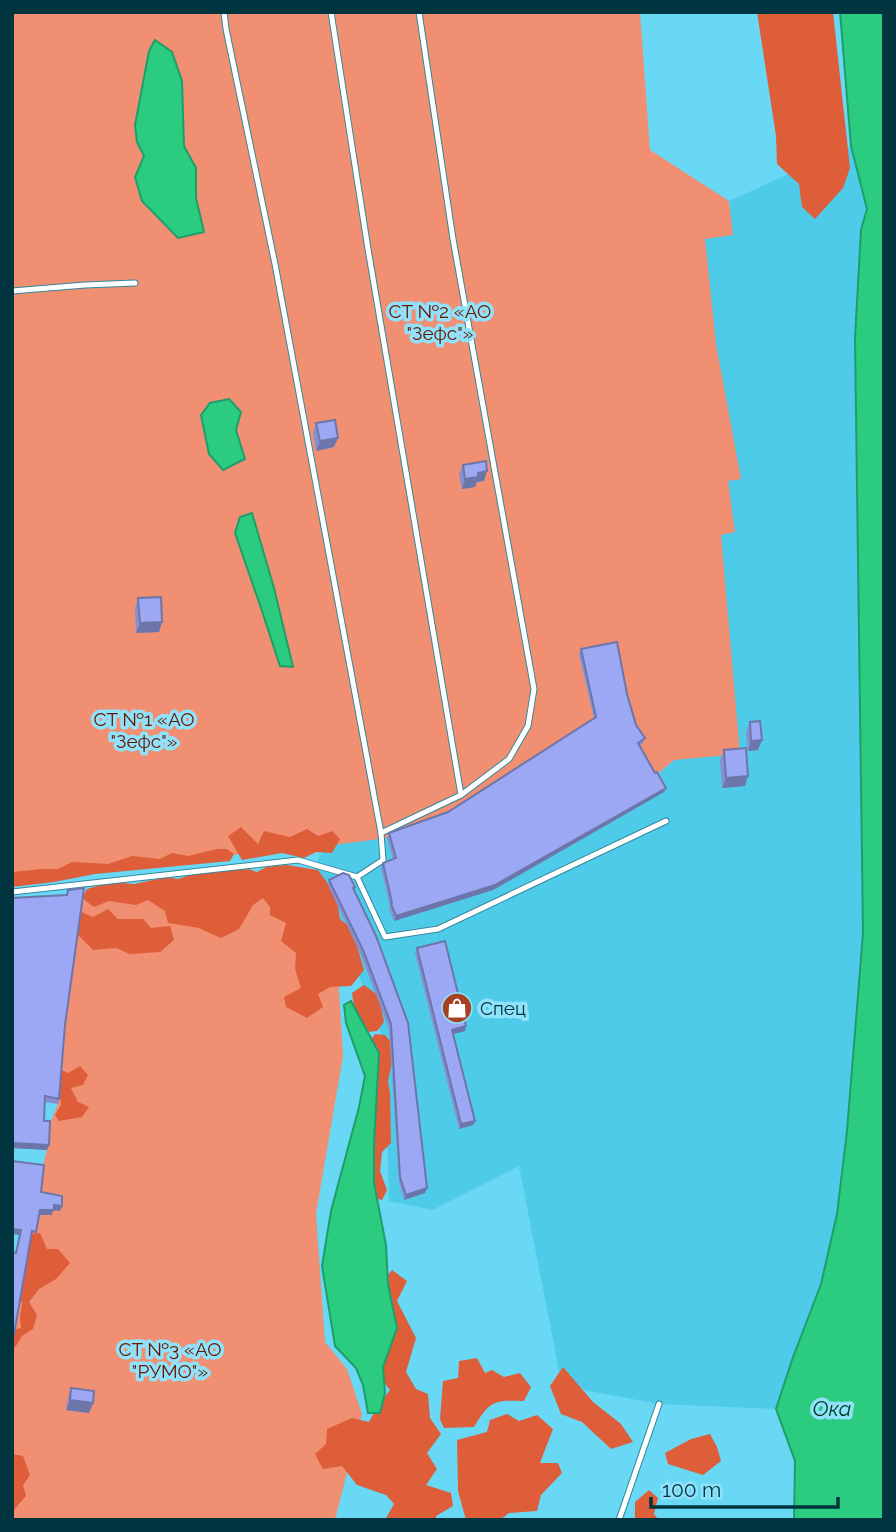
<svg xmlns="http://www.w3.org/2000/svg" width="896" height="1532" viewBox="0 0 896 1532" font-family="Raleway,sans-serif">
	<rect width="100%" height="100%" fill="#69d8f5"/>
	<!-- built -->
	<path fill="#4ecbe9" d="M851 146 867 209 861 230 855 338 863 933 847 1131 837 1214 821 1284 792 1360 776 1409 659 1404 562 1386 519 1166 433 1210 389 1201 384 1042 334 909 312 872 325 846 579 654 643 743 637 747 656 776 674 760 740 754 721 535 728 481 740 479 716 344 705 239 732 235 729 201Z"/>
	<!-- green -->
	<g fill="#f18f73">
		<path d="M12 12H640L650 150 729 201 733 235 705 239 716 344 741 479 728 481 735 532 721 535 740 754 674 760 655 776 579 654 595 722 446 817 387 838 325 846 12 876Z"/>
		<path d="M187 881 334 909 343 1056 316 1214 325 1342 347 1369 362 1414 335 1520H12V1341L39 1197 42 1170 47 1150 49 1126 58 1104 63 1030 82 893Z"/>
	</g>
	<!-- forest -->
	<g fill="#dd5e39">
		<path d="M757 12H833L850 168 843 188 815 219 802 207 799 184 777 164 776 136Z"/>
		<path d="M241 827 258 844 264 831 290 837 307 829 318 836 332 831 340 839 332 853 316 852 304 858 282 853 242 860 228 836Z"/>
		<path d="M217 849H227L234 854 230 861 95 874 54 882 12 887V872L41 869H58L72 862 108 864 132 856 160 859 172 853 188 856Z"/>
		<path d="M287 865 318 870 336 895 340 919 352 929 364 970 351 986 330 987 318 994 323 1007 307 1018 286 1007 284 997 301 988 295 969 296 953 281 941 286 923 270 915V907L263 898 253 905 239 929 221 938 199 928 168 923 165 911 148 900 136 905 109 901 94 907 82 898 87 889 111 882 134 884 167 877 178 879 196 873 249 869 257 872 266 867Z"/>
		<path d="M75 909 93 917 108 909 118 919H143L151 928 170 926 174 940 160 952 130 954 116 948 93 950 73 930Z"/>
		<path d="M364 985 379 996 384 1022 377 1031 367 1032 355 1014 352 993Z"/>
		<path d="M375 1034 385 1035 395 1047 388 1081 390 1093 391 1143 382 1152 380 1171 387 1190 382 1200 372 1197 367 1046Z"/>
		<path d="M80 1066 88 1075 83 1085 71 1088 78 1102 89 1107 82 1117 59 1121 55 1115 61 1105 57 1068 68 1073Z"/>
		<path d="M40 1233 47 1249H58L70 1263 56 1279 39 1289 29 1302 37 1315 33 1329 22 1336 16 1346 12 1349V1330L21 1328 20 1318 22 1303 15 1281 28 1234Z"/>
		<path d="M392 1270 407 1281 397 1301 416 1338 406 1372 416 1389 428 1394 430 1418 441 1434 427 1453 437 1469 426 1485 451 1493 453 1506 436 1516V1520H385L394 1504 386 1495 357 1485 342 1466 323 1469 315 1454 326 1444 327 1429 352 1418 369 1422 377 1407 390 1390 378 1375 382 1282Z"/>
		<path d="M477 1358 485 1373 492 1370 504 1377 520 1373 531 1387 524 1401C493 1400 490 1401 474 1427L444 1428 440 1419 443 1381 458 1378 459 1361Z"/>
		<path d="M563 1367 593 1402 621 1424 633 1442 611 1449 582 1422 561 1414 550 1386Z"/>
		<path d="M507 1414 519 1421 537 1415 553 1429 540 1463H558L562 1473 541 1495 537 1511 509 1513 500 1520H466L458 1491 457 1440 487 1432 490 1420Z"/>
		<path d="M710 1434 717 1447 721 1461 703 1475 668 1464 665 1453 691 1439Z"/>
		<path d="M12 1454 23 1456 30 1475 23 1485 26 1496 12 1512Z"/>
		<path d="M649 1490 658 1498 654 1514 659 1520H635V1502Z"/>
	</g>
	<!-- water -->
	<g fill="#2bcb80" stroke="#1e9e6c" stroke-width="2">
		<path d="M840 12H884V1520H794L795 1461 776 1409 792 1360 821 1284 837 1214 847 1131 863 933 855 338 861 230 867 209 851 146Z"/>
		<path d="M155 40 172 52 182 81 184 146 196 168V198L204 232 178 238 142 201 135 177 144 156 137 142 135 125 149 51Z"/>
		<path d="M229 399 241 412 236 430 245 459 223 470 209 454 201 415 210 403Z"/>
		<path d="M252 513 274 588 293 667 280 666 260 605 235 533 240 517Z"/>
		<path d="M351 1001 379 1053 374 1144V1183L386 1245 388 1284 397 1328 383 1367 385 1393 380 1413H368L363 1385 356 1368 335 1346 322 1266 331 1211 359 1107 365 1076 346 1023 344 1005Z"/>
	</g>
	<g fill="none" stroke-linecap="round" stroke-linejoin="round">
		<!-- lane casing -->
		<g stroke="#32889d" stroke-width="7">
			<g id="lane">
				<path d="M224 12 226 29 275 264 381 833 383 860 357 877"/>
				<path d="M331 12 368 249 461 795 381 833"/>
				<path d="M419 12 453 239 534 689 528 726 509 759 461 795"/>
				<path d="M12 291 85 285 135 283"/>
				<path d="M12 892 298 860 357 877 385 937 438 929 666 821"/>
				<path d="M619 1520 659 1404"/>
			</g>
		</g>
		<!-- lane -->
		<use href="#lane" stroke="#fff" stroke-width="5"/>
	</g>
	<!-- wall -->
	<g fill="#8690d1">
		<path d="M316 423 334 447 316 451 313 433Z"/>
		<path d="M463 465 484 481 477 482 475 487 462 489 459 474Z"/>
		<path d="M138 598 162 622 159 632 136 633 135 608Z"/>
		<path d="M581 649 627 694 636 725 645 738 643 743 640 746 664 792 493 890 394 921 389 909 390 906 381 868 383 863 393 859 387 838 389 833 448 812 594 718 579 654Z"/>
		<path d="M750 722 758 750 748 751 746 732Z"/>
		<path d="M724 750 745 786 722 788 720 760Z"/>
		<path d="M329 880 355 887 354 891 376 936 425 1193 404 1200 399 1182 389 1029 361 955 328 885Z"/>
		<path d="M68 890 65 1025 59 1099 58 1104 44 1102V1121L49 1145 47 1150 12 1148Z"/>
		<path d="M417 948 465 1031 453 1034 475 1121 473 1125 459 1129 415 953Z"/>
		<path d="M71 1388 93 1403 89 1413 66 1410 68 1398Z"/>
	</g>
	<!-- shaded-wall -->
	<g fill="#6d76aa">
		<path d="M338 438 334 447 316 451 320 441Z"/>
		<path d="M487 471 484 481 477 482 475 487 462 489 465 479 478 473Z"/>
		<path d="M162 622 159 632 136 633 140 623Z"/>
		<path d="M762 740 758 750 748 751 751 741Z"/>
		<path d="M748 776 745 786 722 788 726 778Z"/>
		<path d="M666 788 664 792 493 890 394 921 396 916Z"/>
		<path d="M466 1026 465 1031 450 1035 452 1030Z"/>
		<path d="M475 1121 473 1125 459 1129 461 1124Z"/>
		<path d="M12 1143 49 1145 47 1150 12 1148Z"/>
		<path d="M427 1188 425 1193 404 1200 406 1195Z"/>
		<path d="M54 1205 62 1206 60 1211 53 1210 52 1215H38L40 1210Z"/>
		<path d="M12 1229 21 1230 19 1235 12 1234Z"/>
		<path d="M70 1400 93 1403 89 1413 66 1410Z"/>
	</g>
	<!-- building -->
	<g fill="#9ca8f3" stroke="#6d76aa" stroke-width="2">
		<path d="M335 420 338 438 320 441 316 423Z"/>
		<path d="M486 461 487 471 478 473V477L465 479 463 465Z"/>
		<path d="M161 597 162 622 140 623 138 598Z"/>
		<path d="M617 642 627 694 636 725 645 738 638 743 655 773 657 772 666 788 495 885 396 916 391 904 392 903 383 863 396 858 389 833 448 812 596 717 581 649Z"/>
		<path d="M760 721 762 740 751 741 750 722Z"/>
		<path d="M746 748 748 776 726 778 724 750Z"/>
		<path d="M343 873 349 875 355 887 353 888 376 936 408 1023 427 1188 406 1195 400 1177 391 1024 363 950 329 880Z"/>
		<path d="M84 888 65 1025 59 1099 45 1096 44 1121H50L49 1145 12 1143V898L67 895 68 890Z"/>
		<path d="M445 941 466 1026 452 1030 475 1121 461 1124 417 948Z"/>
		<path d="M12 1161 44 1165 41 1192 62 1196V1206L54 1205V1210H40L36 1232 32 1231 12 1346V1252L16 1253 21 1230 12 1229Z"/>
		<path d="M71 1388 94 1391 93 1403 70 1400Z"/>
	</g>
	<!-- icons -->
	<defs>
		<g id="shop-disc" transform="scale(1.575)"><circle r="9.5" fill="#a73f20" stroke="#8fe2f9"/><path d="M-5-2.5h2.3a2.7 3.5 0 0 1 5.4 0H5L5.5 6h-11ZM-1.5-2.5h3a1.5 2.3 0 0 0-3 0Z" fill="#fff"/></g>
	</defs>
	<g fill-rule="evenodd">
		<use href="#shop-disc" x="457" y="1008"/>
	</g>
	<g text-anchor="middle" stroke-width="7" stroke-linejoin="round" paint-order="stroke">
		<!-- park labels -->
		<g font-size="19" fill="#681700" stroke="#8fe2f9">
			<text x="440" y="318">СТ №2 «АО<tspan x="440" dy="22">"Зефс"»</tspan></text>
			<text x="144" y="726">СТ №1 «АО<tspan x="144" dy="22">"Зефс"»</tspan></text>
			<text x="170" y="1356">СТ №3 «АО<tspan x="170" dy="22">"РУМО"»</tspan></text>
		</g>
		<!-- poi labels -->
		<g font-size="19" fill="#00343f" stroke="#8fe2f9" text-anchor="start">
			<text x="480" y="1015">Спец</text>
		</g>
		<!-- water labels -->
		<g font-size="21" font-style="italic" fill="#003f22" stroke="#8fe2f9">
			<text x="832" y="1416">Ока</text>
		</g>
	</g>
	<!-- border -->
	<rect width="896" height="1532" fill="none" stroke="#00343f" stroke-width="28"/>
	<!-- scale -->
	<path d="M651 1497v10h187v-10" fill="none" stroke="#00343f" stroke-width="3.5"/>
	<text x="662" y="1497" font-size="21" fill="#00343f" stroke="#8fe2f9" stroke-width="5" paint-order="stroke">100 m</text>
</svg>
